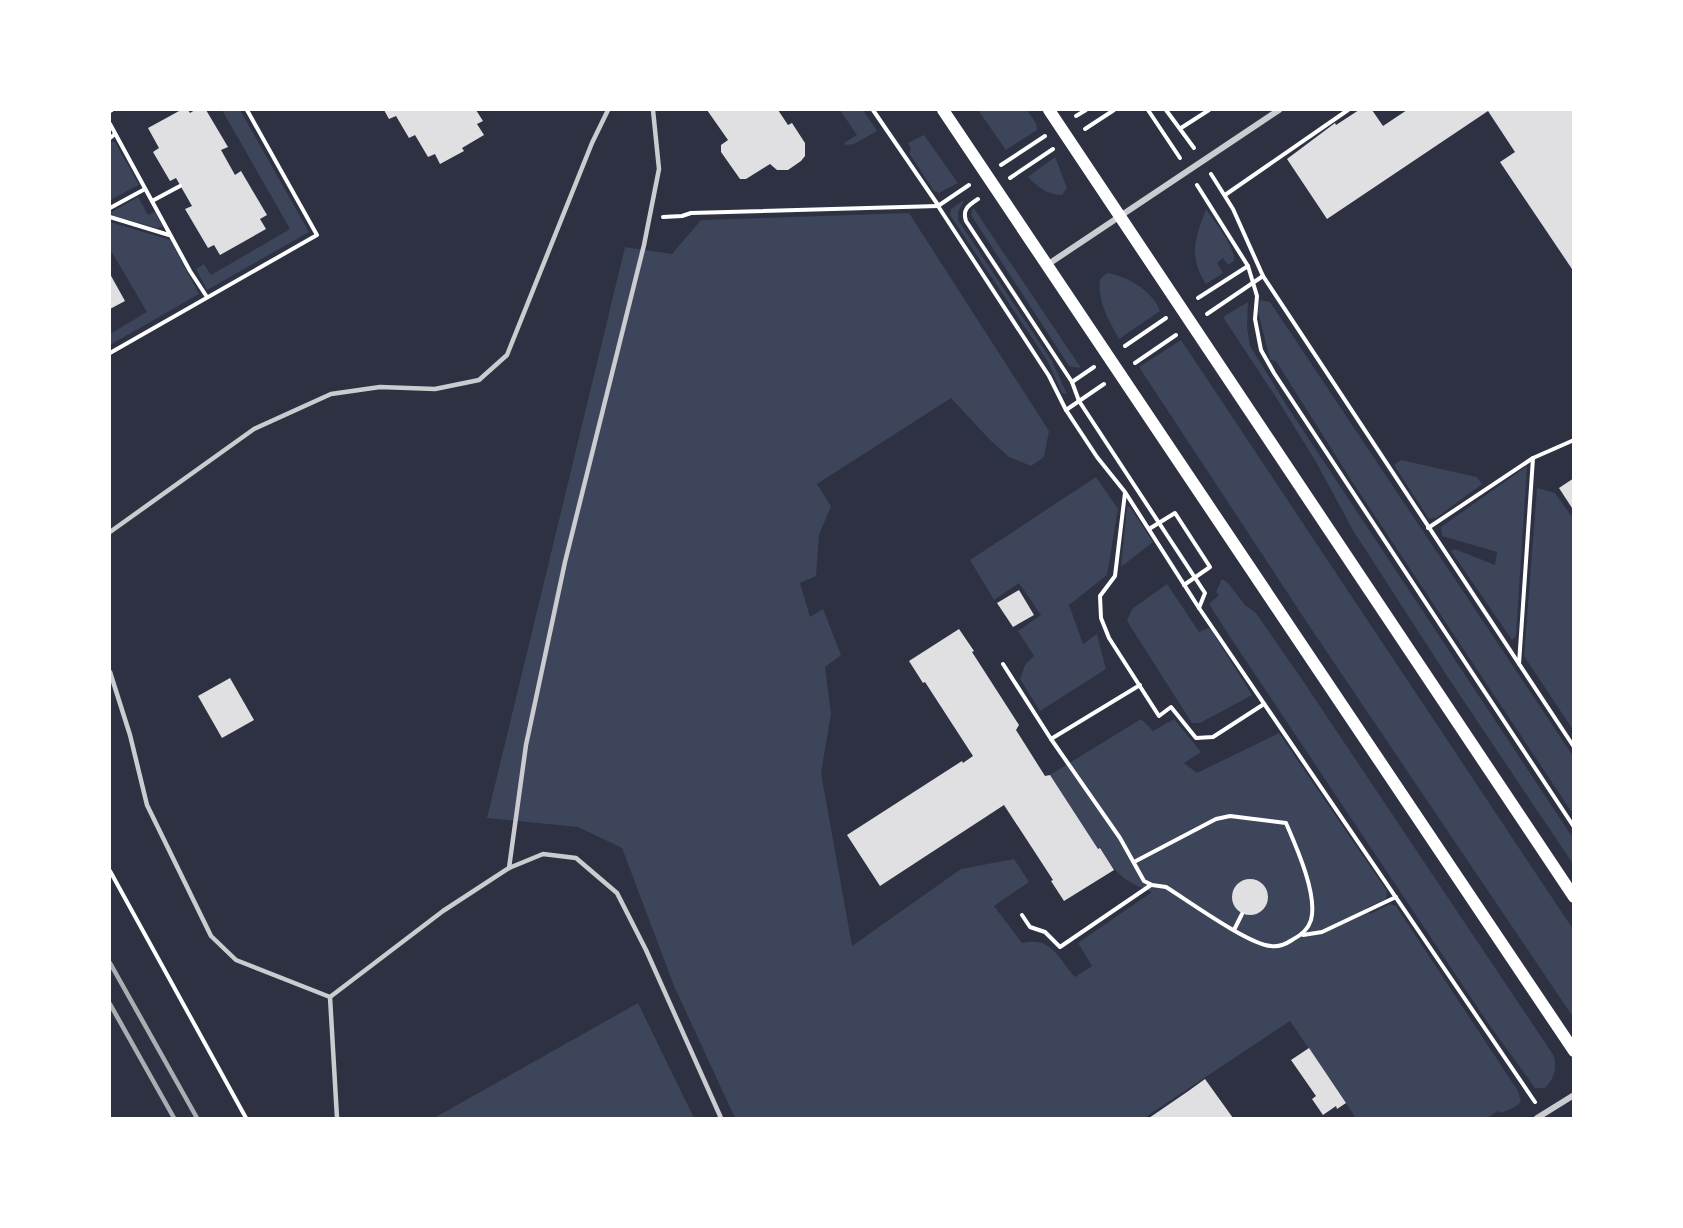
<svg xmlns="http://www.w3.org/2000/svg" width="1683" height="1228" viewBox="0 0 1683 1228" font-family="Barlow,sans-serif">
	<rect width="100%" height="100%" fill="#2d3142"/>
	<!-- green -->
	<g fill="#3c4559">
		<path d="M222 110H240L309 232 207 290 196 269 204 264 211 275 290 229Z"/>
		<path d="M840 110H863L877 131 854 144 846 145 844 143 857 135Z"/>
		<path d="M978 110H1027L1036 123 1037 130 1006 150Z"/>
		<path d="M924 135 958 183 939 193 934 191 909 153 911 149 908 143Z"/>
		<path d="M110 142H115L139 185 110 200Z"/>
		<path d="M1055 157 1067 188 1062 195C1047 195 1038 187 1028 177Z"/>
		<path d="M138 197 148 215 155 212 163 227 157 228 114 216 110 213Z"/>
		<path d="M964 200 958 212V220L1052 361 1067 394 1062 393 1048 362 950 215 951 209Z"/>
		<path d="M973 207 1081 368 1069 366 971 215Z"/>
		<path d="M1206 209C1214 221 1236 248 1234 261L1228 265 1223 258 1217 263 1223 273 1206 284C1188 256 1195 239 1206 209Z"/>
		<path d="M909 213 1049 431 1044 457 1031 466 1009 457 989 439 951 398 817 484 831 506 819 535 816 576 800 583 810 617 823 609 841 655 825 667 831 714 821 773 852 946 961 869 1014 859 1029 882 994 906 1022 943C1052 936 1058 958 1075 977L1092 966 1078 943 1152 892C1122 880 1118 876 1100 848L1098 849 1050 775 1141 719 1153 731 1174 719 1201 752 1184 763 1197 773 1279 733 1387 891 1386 899 1366 908 1370 914 1390 904 1396 906 1518 1091 1521 1102 1513 1108 1501 1113 1498 1111 1487 1118H1356L1290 1021 1144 1118H735L674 986 622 848 578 827 487 818 625 247 672 254 701 220Z"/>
		<path d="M110 222 170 240 199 294 110 345V334L147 312 110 249Z"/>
		<path d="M1107 273C1127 276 1153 291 1160 311L1119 339C1109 320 1097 301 1100 279Z"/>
		<path d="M1260 300 1270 302 1573 756V814L1353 483 1276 361 1270 360 1258 311Z"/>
		<path d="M1248 302 1247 327 1250 346 1289 409 1573 838V864L1449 679 1354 532 1316 462 1279 402 1223 317Z"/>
		<path d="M1181 340 1573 929V1017L1308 624 1139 367Z"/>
		<path d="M1401 460 1477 477 1482 484 1436 518 1429 519 1394 465Z"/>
		<path d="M1527 466 1516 636 1512 640 1451 551 1455 549 1495 565 1497 552 1442 536 1441 527Z"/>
		<path d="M1096 477 1118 509 1107 575 1069 605 1083 644 1097 634 1106 669 1040 711 1020 679 1025 665 1034 656 1018 631 1041 615 1019 583 994 600 970 560Z"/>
		<path d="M1537 488 1555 493 1573 518V730L1524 656Z"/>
		<path d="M1127 507H1130L1153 542 1121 567Z"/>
		<path d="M1222 579 1228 583 1245 605 1256 613 1297 672 1554 1056C1557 1069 1554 1079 1545 1088H1535L1488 1023 1232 640 1209 604 1219 595 1216 592Z"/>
		<path d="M1167 584 1199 632 1209 628 1211 630 1252 695 1200 723H1192L1127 621 1132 609Z"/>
		<path d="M638 1003 694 1118H434Z"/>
	</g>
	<!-- building -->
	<g fill="#e0e0e3">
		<path d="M181 110H188L190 113 195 110H206L228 147 221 150 235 175 241 171 267 215 260 219 266 229 220 255 214 245 208 248 185 209 192 206 176 178 170 181 153 152 159 148 148 128Z"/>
		<path d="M384 110H476L483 121 477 124 484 135 462 148 464 151 440 164 435 154 428 157 415 135 409 138 396 116 389 119Z"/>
		<path d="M707 110H778L788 125 792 123 805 143V156L801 161 788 170H777L770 164 746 179H740L721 152V145L728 140Z"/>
		<path d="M1359 110H1372L1383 126 1407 110H1574V272L1500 162 1515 152 1488 111 1327 219 1287 159 1335 123 1336 125Z"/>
		<path d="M110 274 125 301 110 309Z"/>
		<path d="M1574 478V511L1559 488Z"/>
		<path d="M1019 590 1034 615 1013 627 997 603Z"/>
		<path d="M959 629 974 651 972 652 1019 725 1016 730 1045 776 1050 775 1098 849 1100 848 1114 870 1064 901 1051 881 1053 880 1004 805 880 886 847 835 962 761 963 763 973 756 925 682 923 683 909 661Z"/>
		<path d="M230 678 254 720 222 738 198 696Z"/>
		<circle cx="1250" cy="897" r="18"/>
		<path d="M1309 1048 1346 1103 1337 1109 1336 1106 1323 1115 1312 1099 1316 1096 1291 1060Z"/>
		<path d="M1205 1079 1233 1118H1149L1187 1092Z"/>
	</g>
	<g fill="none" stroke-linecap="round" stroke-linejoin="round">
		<!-- path -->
		<g stroke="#fff" stroke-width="4">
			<path d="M873 110 938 205"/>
			<path d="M1148 110 1180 158"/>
			<path d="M1166 110 1194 148"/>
			<path d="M110 111 112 110"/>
			<path d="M1076 116 1086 110"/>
			<path d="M110 124 190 271 207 297"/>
			<path d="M1181 128 1209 110"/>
			<path d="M1085 129 1114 110"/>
			<path d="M110 138 115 134"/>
			<path d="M1001 165 1045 136"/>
			<path d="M1211 174 1233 209 1263 276 1574 747"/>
			<path d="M1010 178 1053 149"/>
			<path d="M969 185 938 206 1049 376 1066 410 1104 384"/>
			<path d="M1197 185 1248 266 1257 296 1255 319 1261 350 1274 373 1574 827"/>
			<path d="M1225 195 1348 110"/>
			<path d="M978 199C969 205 962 209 966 221L1072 382 1079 401 1205 593 1199 608"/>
			<path d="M152 201 180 186"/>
			<path d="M110 208 145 189"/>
			<path d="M110 217 169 235"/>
			<path d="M663 217 682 216 691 213 938 206"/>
			<path d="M1198 298 1248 266"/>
			<path d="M1207 314 1263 276"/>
			<path d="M1125 346 1166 318"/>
			<path d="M110 353 317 235 247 110"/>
			<path d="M1135 363 1176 335"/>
			<path d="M1072 382 1094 367"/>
			<path d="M1066 410 1097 457 1125 492 1199 608 1535 1102"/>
			<path d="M1125 493 1115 576 1100 596 1101 618 1109 638 1159 716 1171 707 1196 738 1213 737 1264 704"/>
			<path d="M1428 528 1533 458 1574 440"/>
			<path d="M1149 529 1175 513 1210 567 1184 585"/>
			<path d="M1003 664 1051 739 1120 838 1144 881 1152 885 1166 887C1187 900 1249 945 1271 946 1278 947 1286 944 1292 940 1300 936 1308 930 1311 920 1318 895 1296 846 1286 823L1230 816 1216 819 1134 862"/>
			<path d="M1519 664 1533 458"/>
			<path d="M1051 739 1140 685"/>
			<path d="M110 871 246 1118"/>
			<path d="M1022 915 1030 927 1045 932 1060 947 1151 885"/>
			<path d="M1234 930 1242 914"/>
			<path d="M1303 935 1322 932 1396 897"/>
		</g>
		<!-- service -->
		<g stroke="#caccd0" stroke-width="4.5">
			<path d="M110 532 254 429 331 394 380 387 435 389 479 380 507 355 592 143 608 110"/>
			<path d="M110 672 130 735 147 805 211 936 236 960 330 997"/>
			<path d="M509 868 543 854 576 858 617 893 646 950 721 1118"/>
			<path d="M337 1118 330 997 443 911 509 868 526 745 565 562 644 245 659 169 653 110"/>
		</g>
		<!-- minor -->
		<g stroke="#caccd0" stroke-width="6">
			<path d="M1047 265 1279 110"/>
			<path d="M1537 1118 1574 1095"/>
		</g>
		<!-- secondary -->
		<g stroke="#fff" stroke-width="12">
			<path d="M943 110 1574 1051"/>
			<path d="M1049 110 1574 897"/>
		</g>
		<!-- rail -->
		<g stroke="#abadb3" stroke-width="4.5">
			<path d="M110 963 197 1118"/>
			<path d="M110 1004 174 1118"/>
		</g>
	</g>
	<!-- border -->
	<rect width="1683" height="1228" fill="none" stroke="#ffffff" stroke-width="222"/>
</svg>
